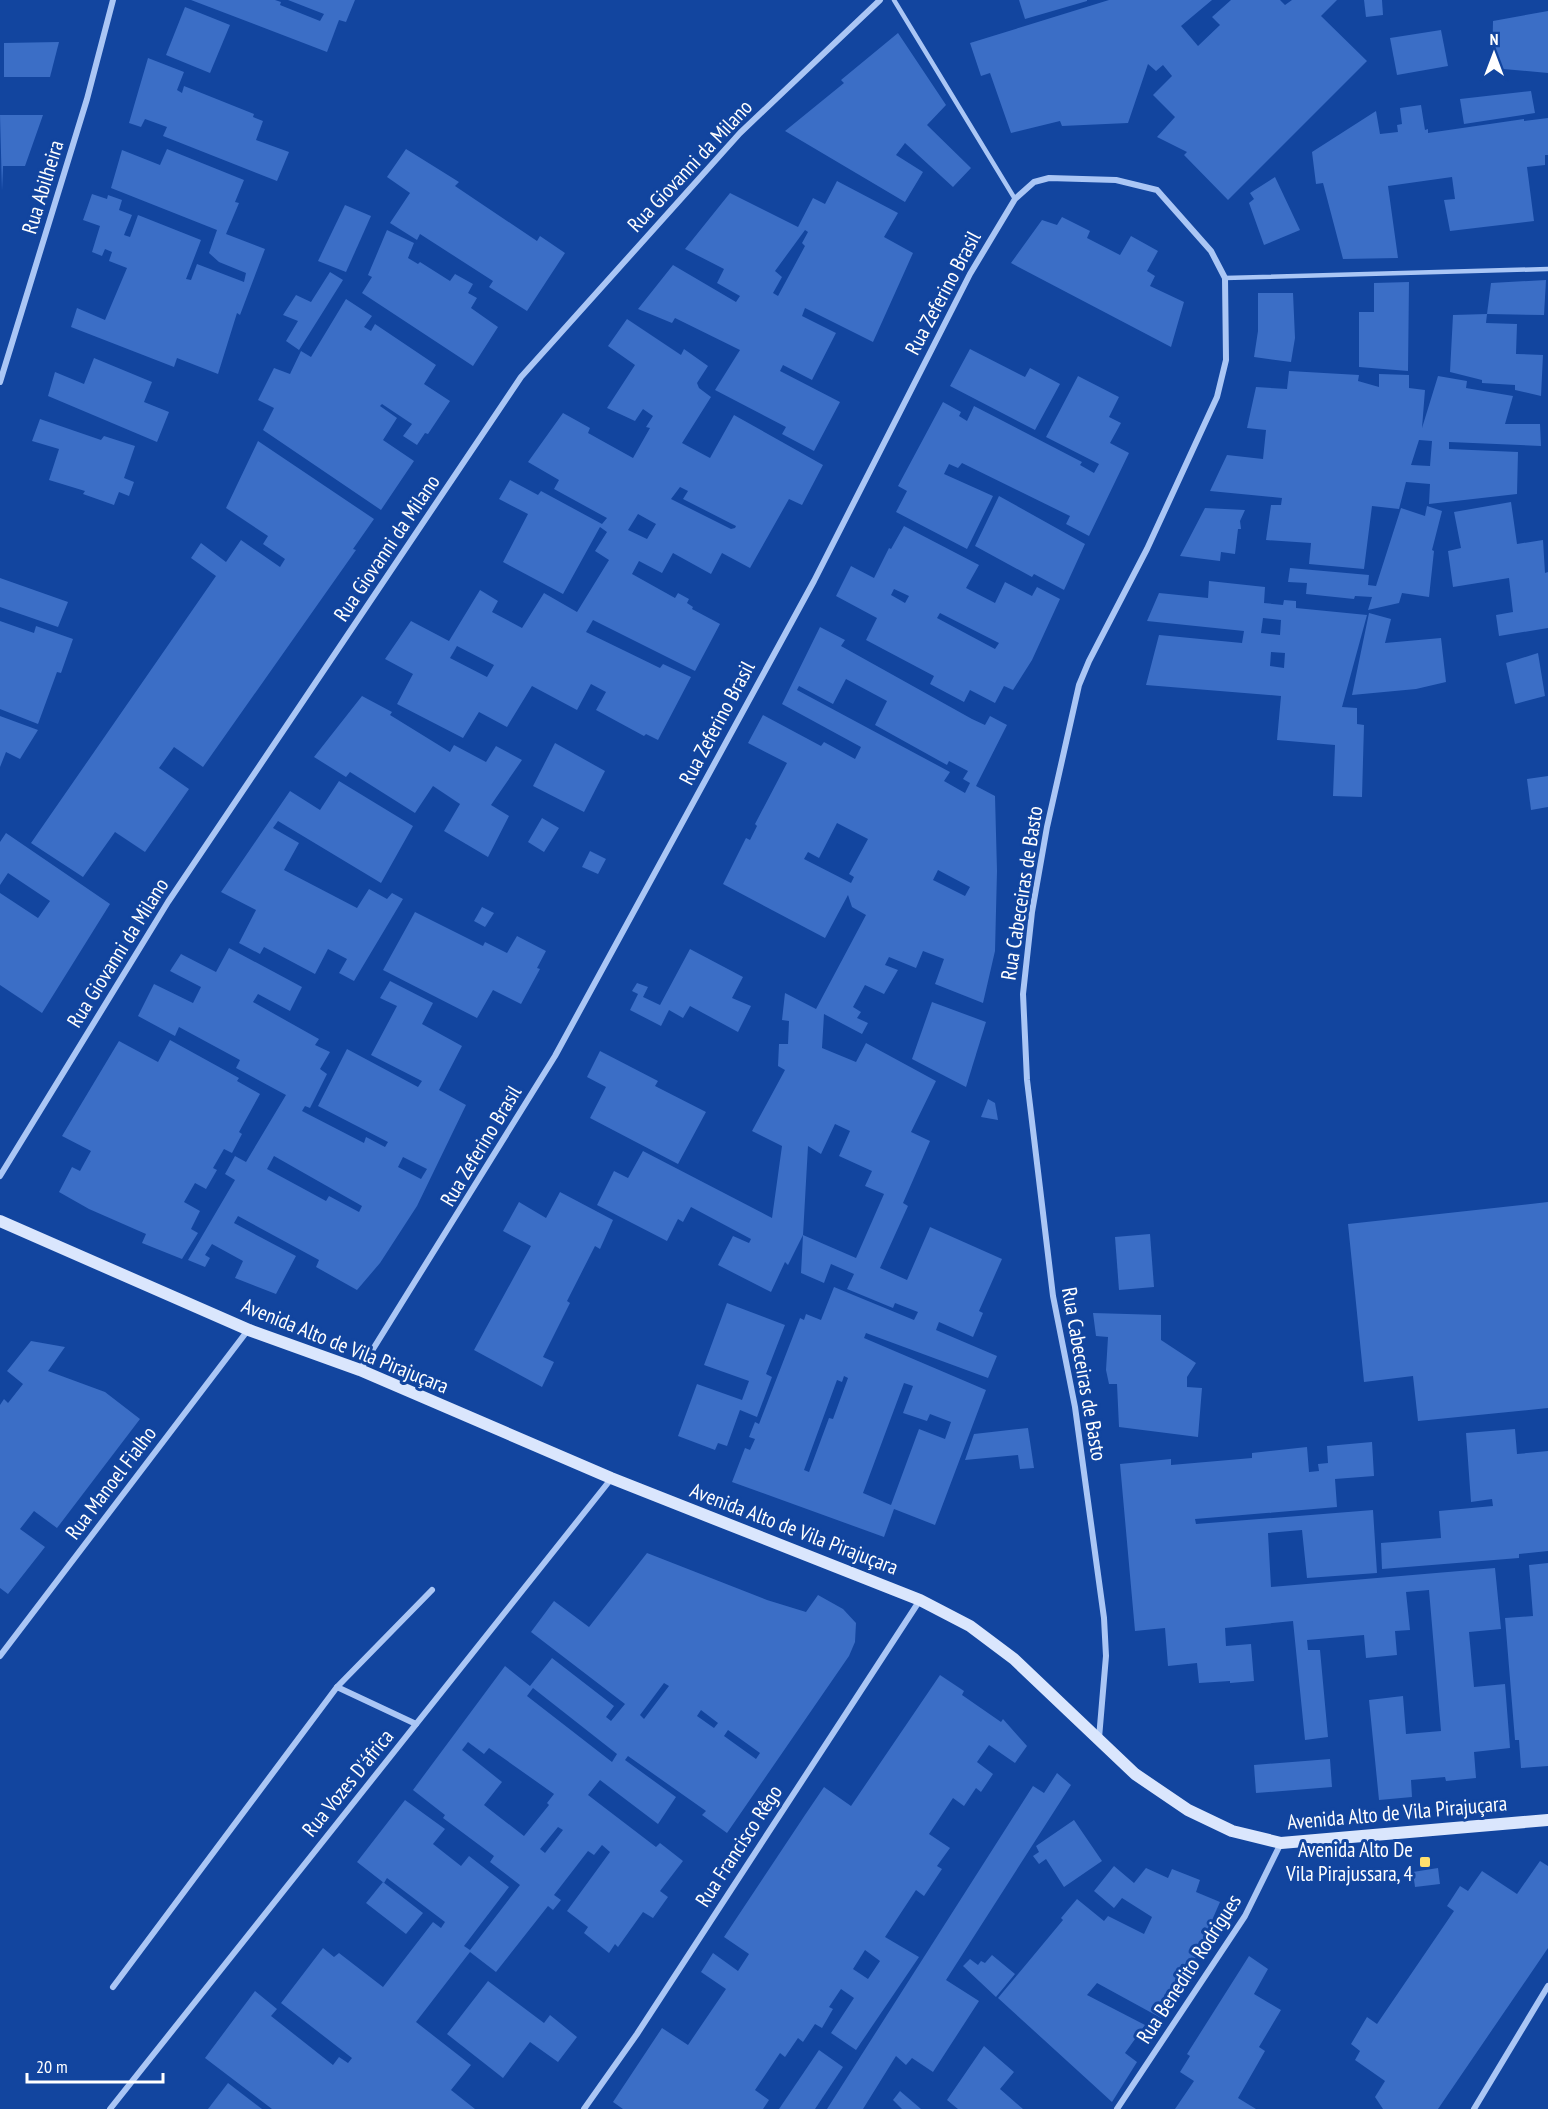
<svg xmlns="http://www.w3.org/2000/svg" width="1548" height="2109" viewBox="0 0 1548 2109" font-family="'PT Sans Narrow',sans-serif">
	<rect width="100%" height="100%" fill="#12459f"/>
	<!-- building -->
	<g fill="#3b6ec6" fill-rule="evenodd">
		<path d="M191 0H275L281 2 280 5 320 21 324 14 288 0H355L346 22 339 20 327 52Z"/>
		<path d="M1019 0H1087V1L1025 19Z"/>
		<path d="M1109 0H1212L1181 26 1198 46 1220 25 1212 17 1231 0H1280L1285 5 1292 0H1337L1321 16 1367 61 1228 200 1184 155 1187 152 1157 137 1175 117 1153 95 1172 76 1163 65 1156 71 1148 64 1128 123 1062 126 1060 121 1011 133 990 73 981 76 970 43Z"/>
		<path d="M1364 0H1382L1383 15 1366 17Z"/>
		<path d="M185 7 230 25 210 73 166 55Z"/>
		<path d="M1548 11V73L1492 68 1493 21Z"/>
		<path d="M1441 30 1448 66 1397 75 1390 38Z"/>
		<path d="M898 33 946 105 927 125 971 168 953 187 905 143 896 155 923 172 905 202 785 131 844 83 841 80Z"/>
		<path d="M59 42 50 77H4V43Z"/>
		<path d="M148 58 184 72 177 90 182 93 184 86 254 114 253 117 263 121 256 140 289 152 277 181 163 136 167 127 145 119 141 127 129 123Z"/>
		<path d="M1531 91 1535 113 1464 124 1460 99Z"/>
		<path d="M1421 105 1425 130 1428 129V133L1524 119V121L1548 118V155H1545V165L1527 167 1534 221 1450 231 1444 200 1455 199 1452 177 1388 186 1398 258 1343 259 1323 183 1316 184 1312 152 1376 111 1380 134 1398 132 1397 125 1402 124 1400 108Z"/>
		<path d="M0 115H43L25 166H3L2 191Z"/>
		<path d="M167 149 244 180 235 202 239 203 226 234 265 249 240 315 237 313 218 374 177 358 174 367 71 327 77 308 105 320 127 268 109 261 112 252 105 249 102 256 92 252 100 226 83 220 92 194 107 199 108 195 122 200 119 210 132 215 124 235 130 237 138 215 201 240 186 279 191 280 197 264 244 282 246 273 219 262 209 253 217 230 111 188 122 150 160 165Z"/>
		<path d="M406 149 459 182 455 186 537 241 540 236 565 253 527 311 489 287 493 281 420 234 417 240 390 223 410 193 387 177Z"/>
		<path d="M1275 177 1300 230 1264 245 1249 203 1254 199 1250 193Z"/>
		<path d="M837 181 898 213 884 237 913 253 873 342 805 308 802 316 836 333 812 380 783 365 780 371 840 402 814 451 782 434 786 427 715 390 740 350 675 318 672 323 638 309 673 265 736 302 740 296 717 283 724 269 685 249 730 193 798 227 813 198 825 204ZM805 230 808 232 802 243 805 246 778 296 773 293 782 277 775 271Z"/>
		<path d="M345 205 371 216 346 272 318 261Z"/>
		<path d="M1062 217 1090 231 1087 238 1120 255 1131 236 1158 251 1147 271 1155 276 1150 286 1184 302 1171 347 1011 263 1042 220 1057 225Z"/>
		<path d="M387 230 414 243 408 258 418 264 420 262 450 281 455 274 473 284 468 293 477 298 471 308 498 327 473 366 362 293 372 277 368 275Z"/>
		<path d="M330 272 343 280 299 350 286 341 298 321 283 315 296 295 311 302Z"/>
		<path d="M1546 280 1544 315 1487 314 1491 283Z"/>
		<path d="M1409 282 1408 371 1359 367V312H1374V283Z"/>
		<path d="M1258 293H1293L1295 338 1291 362 1254 357 1258 331Z"/>
		<path d="M346 299 372 316 364 327 371 331 375 324 436 365 424 384 450 401 428 434 425 433 417 445 403 436 412 424 382 404 380 406 397 418 383 440 414 461 381 510 263 430 274 408 258 400 274 368 290 374 301 351 311 357Z"/>
		<path d="M1487 314 1486 323 1517 324 1516 354 1543 355 1541 396 1515 390V385L1482 383V380L1450 372 1453 315Z"/>
		<path d="M627 319 681 355 684 349 708 366 697 383 699 388 711 397 682 443 710 458 734 415 823 465 802 505 789 499 750 568 722 553 711 574 673 553 662 573 639 561 632 574 675 598 678 593 689 599 687 603 693 607 692 609 720 624 695 671 593 620 586 632 660 668 663 664 691 677 658 740 646 734 644 736 596 710 606 692 591 684 577 710 532 686 507 727 479 712 463 738 397 704 413 674 385 659 411 621 449 641 480 590 498 601 492 612 522 628 544 593 577 612 609 560 595 551 607 532 600 527 563 594 503 562 528 514 499 499 510 480 538 495 541 491 602 524 607 518 554 489 559 480 528 462 563 413 590 428 588 433 633 458 650 428 646 427 653 416 643 409 635 421 607 408 635 365 608 346ZM680 487 688 491 683 499 736 526 735 528 731 529 671 499ZM638 514 656 524 647 539 628 530ZM457 646 494 665 487 677 450 658Z"/>
		<path d="M970 349 1025 377 1030 368 1060 384 1035 430 950 386Z"/>
		<path d="M94 358 152 382 144 402 169 412 157 442 48 396 55 372 84 384Z"/>
		<path d="M1289 371 1359 375 1358 381 1379 387V374L1409 375V388L1425 390 1422 428 1438 376 1467 381 1466 388 1513 396 1505 424H1540L1541 446 1449 442V449L1518 452 1517 494 1429 504 1430 484 1406 482 1399 509 1372 506 1364 569 1309 564 1311 543 1266 540 1271 505H1281L1282 498 1210 491 1227 455 1263 459 1266 430 1247 428 1256 387 1287 389ZM1419 440 1432 441 1430 466 1411 465Z"/>
		<path d="M1078 376 1119 397 1109 417 1121 423 1110 443 1129 453 1089 536 1066 524 1070 516 962 463 958 468 949 464 944 474 993 496 967 549 896 512 907 491 898 486 943 402 961 412 959 416 967 421 974 406 1082 462 1080 465 1094 473 1099 464 1046 437Z"/>
		<path d="M40 419 101 440 104 436 135 446 124 478 134 482 129 496 119 492 114 505 83 494 85 491 49 480 59 449 32 441Z"/>
		<path d="M258 441 374 519 353 549 356 550 203 767 174 747 159 768 189 789 145 852 115 832 83 877 31 843 216 576 191 558 201 543 226 562 241 540 280 567 285 559 263 544 268 536 226 508Z"/>
		<path d="M999 496 1085 544 1064 590 1034 574 1032 577 975 546Z"/>
		<path d="M1511 502 1517 544 1543 540 1545 573 1548 572V628L1499 636 1496 615 1513 612 1509 578 1453 587 1448 551 1461 548 1454 512Z"/>
		<path d="M1427 506 1442 511 1432 550 1434 551 1429 597 1402 593 1399 603 1368 610 1372 597 1355 596 1354 599 1306 594 1307 583 1288 582 1290 568 1369 575 1368 585 1376 586 1401 508 1425 516Z"/>
		<path d="M1205 508 1245 510 1240 521 1241 529H1238L1235 554 1221 552 1220 561 1180 556Z"/>
		<path d="M904 526 979 565 966 588 995 603 1005 582 1032 596 1037 587 1060 599 1032 660 1013 690 1004 686 995 703 970 690 964 702 930 684 934 676 866 640 877 618 836 596 851 566 874 578 889 548 891 549ZM894 589 909 596 905 603 891 595ZM940 613 999 643 995 649 937 618Z"/>
		<path d="M0 578 68 602 58 627 0 607Z"/>
		<path d="M1209 581 1265 587 1264 603 1283 605 1284 600 1296 601V608L1367 615 1342 707 1357 708V724L1364 725 1362 797 1333 796 1335 745 1277 740 1281 696 1146 685 1159 635 1242 643 1244 631 1147 621 1159 593 1208 598ZM1263 618 1281 620 1280 635 1261 633ZM1271 652 1285 653 1284 668 1270 666Z"/>
		<path d="M1369 613 1391 619 1385 643 1441 638 1446 682 1416 689 1352 695Z"/>
		<path d="M0 621 34 633 36 626 73 639 61 673 57 672 38 724 0 709Z"/>
		<path d="M820 627 845 640 841 646 972 719 985 725 990 716 1007 725 976 786 995 796 997 871 995 951 983 1003 935 984 944 959 923 951 916 968 889 957 885 965 898 970 884 994 865 985 853 1007 861 1012 857 1018 868 1023 862 1034 824 1014 822 1048 856 1062 866 1043 936 1081 911 1132 930 1141 903 1203 908 1206 880 1268 907 1280 930 1227 1002 1259 979 1311 983 1313 973 1337 939 1322 936 1330 997 1356 988 1378 866 1333 864 1338 986 1390 935 1525 894 1509 884 1537 732 1482 745 1448 750 1450 755 1439 749 1437 755 1422 759 1424 800 1318 804 1320 806 1314 821 1320 834 1287 914 1320 918 1312 895 1303 893 1308 847 1289 854 1274 831 1264 824 1283 801 1273 803 1235 788 1265 785 1262 771 1292 718 1265 733 1236 749 1243 751 1239 691 1207 683 1222 678 1219 667 1241 597 1205 614 1171 628 1178 643 1151 772 1218 782 1146 752 1131 785 1070 778 1066 779 1044H788L789 1021 782 1020 785 993 816 1009 866 915 852 907 848 895 825 938 723 884 746 838 750 840 757 826 755 824 787 763 748 743 763 715 821 746 824 742 855 759 861 747 782 704ZM846 679 887 701 875 725 947 765 949 761 968 771 963 779 970 783 965 793 944 781 950 772 797 690 799 686 833 704ZM837 823 868 839 849 874 854 877 851 883 804 859 808 852 819 858ZM938 870 970 887 965 896 933 880ZM835 1124 850 1131 839 1156 872 1171 865 1186 884 1194 856 1258 803 1235 808 1146 821 1154ZM844 1376 848 1378 833 1419 829 1418 809 1472 804 1470 837 1380 842 1382ZM904 1383 913 1386 903 1413 927 1421 930 1414 951 1422 945 1439 919 1429 891 1505 863 1493Z"/>
		<path d="M1538 653 1545 696 1515 704 1506 663Z"/>
		<path d="M362 696 392 712 390 715 450 752 454 745 486 762 496 746 522 760 491 805 509 816 488 857 444 831 460 804 433 786 415 813 350 772 346 777 314 757Z"/>
		<path d="M0 716 38 730 20 759 6 752 0 767Z"/>
		<path d="M555 743 605 771 584 812 533 786Z"/>
		<path d="M1548 776V807L1531 810 1527 779Z"/>
		<path d="M339 781 413 826 381 883 278 821 273 828 299 843 284 870 357 908 369 889 387 899 392 893 403 899 354 981 339 973 347 959 328 949 315 974 264 947 260 954 239 943 256 910 221 892 290 791 320 810Z"/>
		<path d="M542 818 559 828 544 852 528 842Z"/>
		<path d="M6 833 110 904 42 1013 0 985V893L38 918 50 901 8 873 0 885V842Z"/>
		<path d="M590 851 606 859 598 874 582 867Z"/>
		<path d="M482 907 494 913 485 927 474 921Z"/>
		<path d="M415 912 483 946 485 942 507 953 517 936 546 951 537 968 540 969 521 1004 493 990 477 1018 383 970Z"/>
		<path d="M229 948 302 987 290 1011 258 994 253 1002 319 1039 315 1045 330 1052 320 1069 327 1074 310 1108 305 1106 302 1111 364 1143 366 1137 385 1147 388 1142 318 1106 347 1049 418 1087 422 1081 371 1055 397 1006 380 998 390 981 433 1003 422 1024 462 1046 439 1090 466 1105 417 1206 380 1263 357 1290 316 1267 319 1260 238 1216 234 1223 296 1256 276 1294 235 1278 243 1261 212 1244 205 1255 210 1258 205 1267 188 1260 235 1180 225 1174 235 1156 246 1162 286 1095 236 1068 240 1060 179 1027 175 1036 138 1016 154 984 193 1003 201 987 170 971 181 954 216 972ZM274 1156 362 1206 359 1212 329 1196 326 1201 267 1169ZM403 1157 427 1169 421 1179 398 1167Z"/>
		<path d="M690 949 743 977 732 998 751 1006 738 1032 690 1006 683 1018 669 1010 661 1026 630 1010 638 994 632 991 637 983 648 987 643 997 660 1005Z"/>
		<path d="M932 1002 986 1022 966 1087 912 1059Z"/>
		<path d="M170 1040 239 1078 237 1081 260 1094 239 1132 242 1134 232 1153 224 1149 213 1168 217 1170 206 1189 195 1183 184 1202 200 1211 191 1229 198 1233 182 1259 142 1243 146 1234 89 1209 59 1192 72 1167 80 1171 91 1151 62 1136 119 1041 158 1062Z"/>
		<path d="M600 1051 658 1081 655 1086 706 1112 678 1164 590 1118 606 1087 587 1077Z"/>
		<path d="M988 1099 995 1103 998 1120 981 1117Z"/>
		<path d="M560 1192 613 1220 600 1249 595 1246 567 1301 570 1303 543 1357 554 1362 542 1387 474 1350 531 1246 503 1231 519 1202 546 1218Z"/>
		<path d="M1548 1202V1408L1418 1421 1413 1376 1364 1382 1348 1224Z"/>
		<path d="M1150 1234 1154 1287 1119 1290 1115 1237Z"/>
		<path d="M727 1303 785 1325 766 1374 772 1377 757 1417 740 1410 727 1446 718 1443 715 1450 678 1436 697 1384 742 1400 749 1381 704 1365Z"/>
		<path d="M1093 1313 1161 1315V1340L1196 1363 1187 1377V1387L1202 1388 1198 1437 1119 1427 1117 1384H1109L1106 1370 1108 1337 1096 1336Z"/>
		<path d="M31 1341 65 1347 48 1371 105 1392 140 1419 57 1528 34 1511 20 1529 45 1547 8 1594 0 1588V1405L4 1399 8 1403 23 1384 7 1371Z"/>
		<path d="M1028 1428 1034 1468 1020 1469 1018 1455 965 1460 974 1434Z"/>
		<path d="M1515 1429 1517 1454 1548 1451V1551L1519 1554V1558L1382 1569 1381 1543 1441 1538 1439 1511 1493 1506 1492 1499 1471 1502 1466 1433Z"/>
		<path d="M1372 1442 1374 1476 1335 1479 1337 1507 1195 1519 1196 1524 1373 1510 1377 1573 1307 1578 1302 1530 1268 1533 1271 1587 1495 1568 1501 1629 1469 1632 1474 1687 1505 1684 1510 1748 1474 1752 1476 1778 1446 1781 1445 1777 1411 1780 1412 1797 1379 1800 1369 1700 1403 1696 1406 1734 1441 1731 1429 1590 1406 1592 1410 1630 1395 1631 1397 1655 1366 1658 1364 1635 1307 1640 1308 1650H1320L1328 1737 1305 1740 1293 1621 1225 1628 1226 1646 1251 1644 1254 1681 1230 1683V1681L1199 1683 1197 1663 1168 1666 1165 1628 1135 1631 1120 1464 1171 1459V1465L1252 1458V1453L1307 1447 1309 1472 1319 1471 1318 1464 1328 1463 1327 1446Z"/>
		<path d="M647 1553 767 1600 806 1612 818 1595 843 1609 856 1623 855 1642 849 1656 727 1833 702 1815 706 1811 628 1756 625 1760 676 1797 658 1824 600 1780 588 1795 656 1847 660 1843 683 1861 660 1891 668 1897 653 1918 643 1912 618 1947 615 1944 609 1953 584 1933 588 1927 567 1911 610 1852 602 1845 594 1855 588 1851 554 1895 561 1900 553 1910 548 1906 496 1972 470 1952 416 2022 471 2065 451 2090 475 2109H272L205 2058 255 1991 277 2009 271 2016 333 2065 339 2057 348 2063 352 2058 281 2003 323 1948 334 1957 339 1953 383 1987 433 1922 441 1928 445 1922 387 1878 384 1883 357 1862 405 1800 445 1829 433 1844 461 1866 469 1856 509 1887 464 1946 470 1950 520 1885 490 1862 494 1856 443 1818 445 1815 413 1790 505 1666 530 1686 552 1658 614 1706 606 1717 611 1721 625 1704 531 1632 554 1601 589 1627ZM664 1683 669 1686 644 1719 640 1715ZM533 1688 617 1754 612 1762 527 1696ZM701 1710 718 1723 714 1728 697 1716ZM728 1730 760 1753 756 1759 724 1736ZM468 1742 484 1754 489 1748 554 1794 547 1803 549 1805 524 1836 484 1805 502 1782 462 1750ZM558 1827 563 1830 545 1853 540 1849Z"/>
		<path d="M1548 1563V1766L1521 1768 1519 1740H1515L1505 1618 1533 1616 1529 1565Z"/>
		<path d="M940 1675 964 1691 962 1695 1001 1722 1003 1719 1027 1746 1015 1763 989 1745 977 1762 993 1774 981 1792 976 1788 964 1806 953 1798 929 1834 950 1848 937 1866 942 1869 924 1896 916 1890 885 1937 919 1957 856 2050 831 2033 854 1998 841 1989 829 2007 833 2009 822 2028 815 2024 803 2042 798 2038 785 2057 780 2053 755 2090 769 2100 763 2109H623L613 2102 662 2028 688 2045 726 1989 701 1972 713 1953 738 1971 749 1954 724 1937 805 1815 824 1787 851 1806ZM865 1950 880 1961 868 1979 853 1969Z"/>
		<path d="M1330 1759 1332 1787 1256 1793 1254 1765Z"/>
		<path d="M1057 1773 1071 1785 946 1980 979 2001 933 2072 912 2058 906 2065 896 2056 863 2109H827L1033 1786 1044 1793Z"/>
		<path d="M1074 1820 1102 1861 1064 1887 1046 1859 1039 1864 1033 1856 1039 1852 1036 1846Z"/>
		<path d="M1540 1861 1548 1866V1948L1438 2109H1383L1375 2097 1385 2081 1355 2060 1360 2051 1351 2044 1367 2017 1377 2024 1454 1911 1447 1906 1460 1886 1468 1891 1482 1871 1517 1894Z"/>
		<path d="M1114 1866 1134 1883 1146 1868 1168 1878 1172 1869 1200 1880 1196 1892 1220 1902 1195 1959 1161 2018 1097 1983 1087 1995 1145 2025 1125 2053 1137 2062 1112 2102 998 1998 1063 1920 1061 1918 1077 1899 1104 1921 1108 1916 1144 1934 1152 1917 1122 1898 1114 1908 1094 1891Z"/>
		<path d="M1438 1868 1440 1884 1415 1887 1413 1872Z"/>
		<path d="M383 1882 423 1913 406 1934 366 1903Z"/>
		<path d="M992 1955 1015 1974 996 1997 963 1966 970 1959 978 1965 981 1961 985 1963Z"/>
		<path d="M1249 1956 1268 1969 1254 1994 1281 2010 1259 2047 1265 2051 1238 2098 1256 2109H1175L1194 2081 1180 2072 1190 2056 1187 2054Z"/>
		<path d="M488 1981 544 2023 550 2015 577 2037 558 2062 530 2042 503 2078 447 2034Z"/>
		<path d="M984 2046 1014 2072 1000 2089 1023 2109H958L947 2100Z"/>
		<path d="M819 2050 843 2067 815 2109H779Z"/>
		<path d="M228 2083 262 2109H208Z"/>
		<path d="M900 2091 921 2109H902L893 2100Z"/>
	</g>
	<g fill="none" stroke-linecap="round" stroke-linejoin="round">
		<!-- lane -->
		<g stroke="#aac6f5" stroke-width="4.5">
			<path d="M894 0 1015 199"/>
			<path d="M1225 278 1548 269"/>
		</g>
		<!-- street -->
		<g stroke="#aac6f5" stroke-width="6">
			<path d="M0 382 87 99 113 0"/>
			<path d="M0 1176 168 902 521 377 740 133 880 0"/>
			<path d="M360 1370 555 1056 814 581 970 274 1015 199 1034 182 1049 178 1116 180 1157 190 1211 251 1225 278 1226 360 1217 397 1147 549 1089 661 1079 685 1047 827 1032 912 1023 994 1027 1080 1053 1296 1075 1407 1104 1618 1106 1656 1099 1738"/>
			<path d="M0 1656 248 1330"/>
			<path d="M337 1687 416 1724"/>
			<path d="M113 1987 337 1687 432 1590"/>
			<path d="M110 2109 611 1479"/>
			<path d="M584 2109 637 2034 920 1600"/>
			<path d="M1117 2109 1245 1916 1281 1843"/>
			<path d="M1474 2109 1548 1986"/>
		</g>
		<!-- secondary -->
		<path stroke="#dae6fd" stroke-width="12" d="M0 1221 249 1330 360 1370 611 1478 920 1600 970 1626 1014 1659 1135 1774 1188 1810 1232 1831 1281 1843 1548 1820"/>
	</g>
	<!-- markers -->
	<rect fill="#ffe06d" stroke="#12459f" stroke-width="2" x="1419" y="1856" width="12" height="12" rx="3"/>
	<g text-anchor="middle" stroke-width="6" stroke-linejoin="round" paint-order="stroke">
		<!-- street labels -->
		<g font-size="21" fill="#fff" stroke="#12459f">
			<text transform="translate(690 166) rotate(-47)" y="7">Rua Giovanni da Milano</text>
			<text transform="translate(43 187) rotate(-73)" y="7">Rua Abilheira</text>
			<text transform="translate(943 293) rotate(-62)" y="7">Rua Zeferino Brasil</text>
			<text transform="translate(387 548) rotate(-56)" y="7">Rua Giovanni da Milano</text>
			<text transform="translate(717 723) rotate(-62)" y="7">Rua Zeferino Brasil</text>
			<text transform="translate(1022 893) rotate(-81)" y="7">Rua Cabeceiras de Basto</text>
			<text transform="translate(118 953) rotate(-58)" y="7">Rua Giovanni da Milano</text>
			<text transform="translate(481 1146) rotate(-59)" y="7">Rua Zeferino Brasil</text>
			<text transform="translate(345 1346) rotate(22)" y="7">Avenida Alto de Vila Pirajuçara</text>
			<text transform="translate(1084 1374) rotate(80)" y="7">Rua Cabeceiras de Basto</text>
			<text transform="translate(111 1483) rotate(-53)" y="7">Rua Manoel Fialho</text>
			<text transform="translate(794 1529) rotate(21)" y="7">Avenida Alto de Vila Pirajuçara</text>
			<text transform="translate(348 1783) rotate(-51)" y="7">Rua Vozes D'áfrica</text>
			<text transform="translate(1397 1813) rotate(-5)" y="7">Avenida Alto de Vila Pirajuçara</text>
			<text transform="translate(739 1846) rotate(-57)" y="7">Rua Francisco Rêgo</text>
			<text transform="translate(1189 1969) rotate(-57)" y="7">Rua Benedito Rodrigues</text>
		</g>
		<!-- poi labels -->
		<g font-size="21" fill="#fff" stroke="#12459f" text-anchor="end">
			<text x="1413" y="1857">Avenida Alto De<tspan x="1413" dy="24">Vila Pirajussara, 4</tspan></text>
		</g>
	</g>
	<!-- north arrow -->
	<g transform="translate(1494 54)" stroke="#12459f" stroke-width="4.5" paint-order="stroke">
	<path d="M0-4.5L10 22L0 15L-10 22Z" fill="#ffffff"/>
	<text y="-9" font-size="16" font-weight="bold" text-anchor="middle" fill="#ffffff">N</text>
	</g>
	<!-- scale -->
	<path d="M27 2073v9h136v-9" fill="none" stroke="#ffffff" stroke-width="3"/>
	<text x="36" y="2073" font-size="18" fill="#ffffff" stroke="#12459f" stroke-width="4.5" paint-order="stroke">20 m</text>
</svg>
